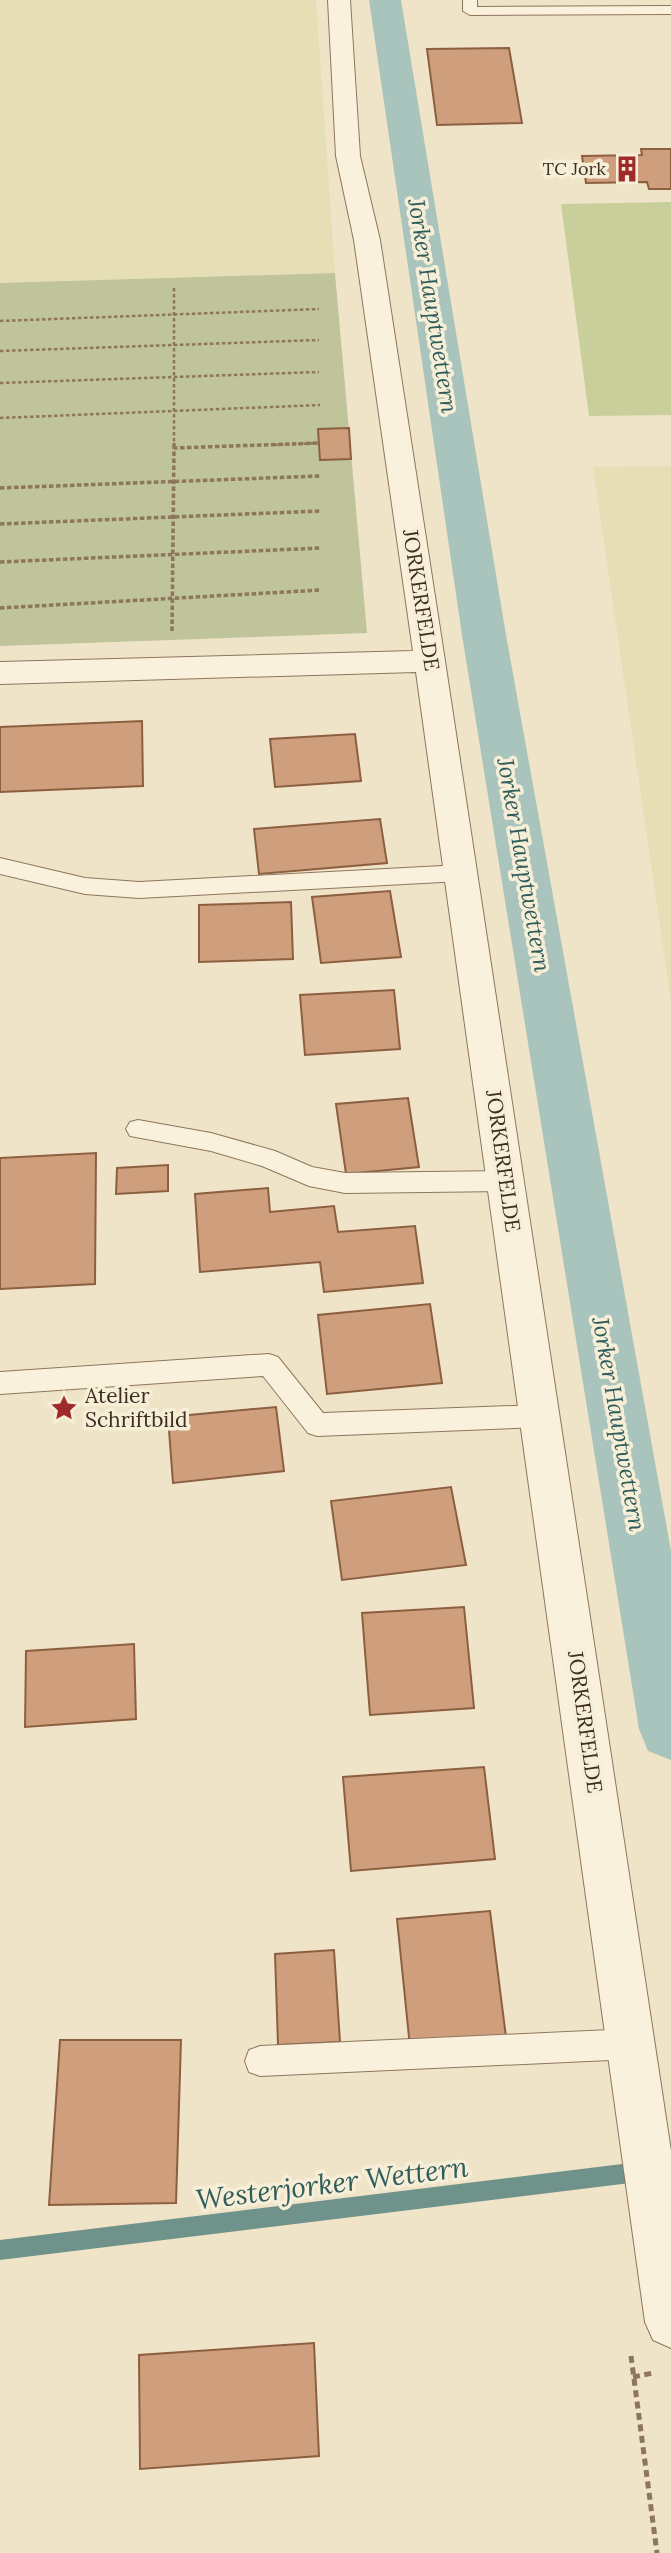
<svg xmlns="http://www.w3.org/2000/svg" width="671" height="2553" viewBox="0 0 671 2553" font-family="Lora,serif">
	<rect width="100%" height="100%" fill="#f0e4c8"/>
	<!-- farmland -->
	<g fill="#e6deb5">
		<path d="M0 0H316L335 273 0 283Z"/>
		<path d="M671 466V1001L593 467Z"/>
	</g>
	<!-- green -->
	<path fill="#c9cf9b" d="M671 202V415L589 416 561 204Z"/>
	<!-- cemetery -->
	<path fill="#bfc49a" d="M335 273 367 633 0 646V283Z"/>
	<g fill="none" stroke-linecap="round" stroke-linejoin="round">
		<!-- stream -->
		<path fill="#6f938a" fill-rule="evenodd" d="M671 2158V2178L0 2260V2240Z"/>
		<!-- canal -->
		<path fill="#a9c4bc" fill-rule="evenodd" d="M369 0H401L506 635 671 1551V1760L648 1751 639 1729 462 635Z"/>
	</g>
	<!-- building -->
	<g fill="#cf9f7d" stroke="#8d5f41" stroke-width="2">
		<path d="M509 48 522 123 437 125 427 49Z"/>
		<path d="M641 149H671V189H649L647 182 586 183 582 156 642 155Z"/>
		<path d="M349 428 351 459 320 460 318 429Z"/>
		<path d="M142 721 143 786 0 792V727Z"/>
		<path d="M355 734 361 781 275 787 270 739Z"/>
		<path d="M380 819 387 863 259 874 254 829Z"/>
		<path d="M390 891 401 957 321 963 312 897Z"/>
		<path d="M291 902 293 959 199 962V905Z"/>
		<path d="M394 990 400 1049 305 1055 300 995Z"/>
		<path d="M408 1098 419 1167 346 1174 336 1104Z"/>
		<path d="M96 1153 95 1284 0 1289V1158Z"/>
		<path d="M168 1165V1191L116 1194 117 1168Z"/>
		<path d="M268 1188 270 1212 334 1206 338 1232 415 1226 423 1283 324 1292 320 1262 200 1272 195 1194Z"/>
		<path d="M430 1304 442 1383 327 1394 318 1315Z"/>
		<path d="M276 1407 284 1471 173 1483 168 1417Z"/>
		<path d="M451 1487 466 1565 342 1580 331 1501Z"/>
		<path d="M464 1607 474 1708 370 1715 362 1613Z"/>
		<path d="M134 1644 136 1719 25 1727 26 1651Z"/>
		<path d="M484 1767 495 1859 351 1871 343 1777Z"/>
		<path d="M490 1911 506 2037 410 2047 397 1919Z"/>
		<path d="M334 1950 340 2042 278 2045 275 1954Z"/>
		<path d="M60 2040H181L176 2203 49 2205Z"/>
		<path d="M314 2343 319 2456 140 2469 139 2355Z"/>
	</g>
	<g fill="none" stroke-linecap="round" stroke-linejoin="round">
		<!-- service casing -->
		<g stroke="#8d765c" stroke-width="2">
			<g id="service">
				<path d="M463 0H477V7L671 6V14L470 15 463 11Z"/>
				<path d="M0 858 85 878 139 882 461 865 469 867 472 873 469 879 461 881 139 898 85 894 0 874Z"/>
				<path d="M138 1120 211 1133 275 1151 312 1167 345 1173 506 1171 514 1174 518 1181 514 1188 506 1191 345 1193 309 1186 262 1166 211 1151 130 1136 126 1129 130 1122Z"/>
				<path d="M269 1354 278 1357 323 1413 540 1405 549 1408 553 1416 549 1424 540 1427 317 1436 308 1433 263 1376 0 1394V1372Z"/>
				<path d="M632 2029 643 2033 647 2044 643 2055 632 2059 260 2076 249 2072 245 2061 249 2050 260 2046Z"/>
			</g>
		</g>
		<!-- minor casing -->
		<g stroke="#8d765c" stroke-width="2">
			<path id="minor" d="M328 0H350L360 156 380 240 445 661 671 2151V2348L653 2340 645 2322 416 672 0 684V662L413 651 354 240 336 156Z"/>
		</g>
		<!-- path-far2 -->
		<g stroke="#8d765c" stroke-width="2.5" stroke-dasharray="3.5 2.5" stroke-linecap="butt">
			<path d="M174 288V445"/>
			<path d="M0 321 319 309"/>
			<path d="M0 351 319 340"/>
			<path d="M0 383 319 372"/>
			<path d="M0 418 320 405"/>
			<path d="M274 445 319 443"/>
		</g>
		<!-- path-far1 -->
		<g stroke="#8d765c" stroke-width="3.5" stroke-dasharray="4.5 2.5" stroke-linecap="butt">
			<path d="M174 443V448"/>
			<path d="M0 488 320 476"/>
			<path d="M0 524 320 511"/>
			<path d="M0 562 321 548"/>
			<path d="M0 608 321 590"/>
			<path d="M172 631 174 448 319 443"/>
		</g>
		<!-- path -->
		<g stroke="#8d765c" stroke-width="5" stroke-dasharray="7 4.5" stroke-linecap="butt">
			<path d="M631 2356 657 2553"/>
			<path d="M633 2377 653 2373"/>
		</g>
		<!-- service -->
		<use href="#service" fill="#faf1dc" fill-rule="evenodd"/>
		<!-- minor -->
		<use href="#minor" fill="#faf1dc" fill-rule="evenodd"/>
	</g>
	<!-- icons -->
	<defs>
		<g id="building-bare" transform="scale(2.1)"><path d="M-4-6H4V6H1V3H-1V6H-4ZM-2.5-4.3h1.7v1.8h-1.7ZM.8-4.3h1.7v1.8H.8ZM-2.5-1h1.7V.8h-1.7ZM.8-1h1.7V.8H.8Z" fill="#9e2a2b" stroke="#f7eed8" stroke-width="2.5" paint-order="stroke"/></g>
		<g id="sight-bare" transform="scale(2.1)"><path d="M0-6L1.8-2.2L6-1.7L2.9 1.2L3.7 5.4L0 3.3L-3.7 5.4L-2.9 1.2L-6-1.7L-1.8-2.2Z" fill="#9e2a2b" stroke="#f7eed8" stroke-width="2.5" paint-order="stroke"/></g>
	</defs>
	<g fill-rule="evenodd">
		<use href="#building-bare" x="627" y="169"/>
		<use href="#sight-bare" x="64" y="1408"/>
	</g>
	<g text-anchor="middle" stroke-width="7" stroke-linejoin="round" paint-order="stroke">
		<!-- far-poi labels -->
		<g font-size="18" fill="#3d2e20" stroke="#f7eed8" text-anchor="end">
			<text x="606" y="175">TC Jork</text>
		</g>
		<!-- street labels -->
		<g font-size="21" fill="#3d2e20" stroke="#f7eed8">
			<text transform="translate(421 600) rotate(81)" y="7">JORKERFELDE</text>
			<text transform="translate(503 1161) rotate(82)" y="7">JORKERFELDE</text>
			<text transform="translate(585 1722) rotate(82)" y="7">JORKERFELDE</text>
		</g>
		<!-- poi labels -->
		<g font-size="21" fill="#3d2e20" stroke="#f7eed8" text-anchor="start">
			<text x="85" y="1403">Atelier<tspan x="85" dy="24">Schriftbild</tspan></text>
		</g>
		<!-- water labels -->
		<g font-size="23" font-style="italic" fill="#2f5d5a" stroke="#f7eed8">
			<text transform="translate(433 306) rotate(81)" y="8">Jorker Hauptwettern</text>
			<text transform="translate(524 865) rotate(80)" y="8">Jorker Hauptwettern</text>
			<text transform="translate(619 1424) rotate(80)" y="8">Jorker Hauptwettern</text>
		</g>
		<!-- near-water labels -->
		<g font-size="28" font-style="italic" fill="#2f5d5a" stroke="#f7eed8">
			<text transform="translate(332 2183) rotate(-7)" y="10">Westerjorker Wettern</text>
		</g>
	</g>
</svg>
